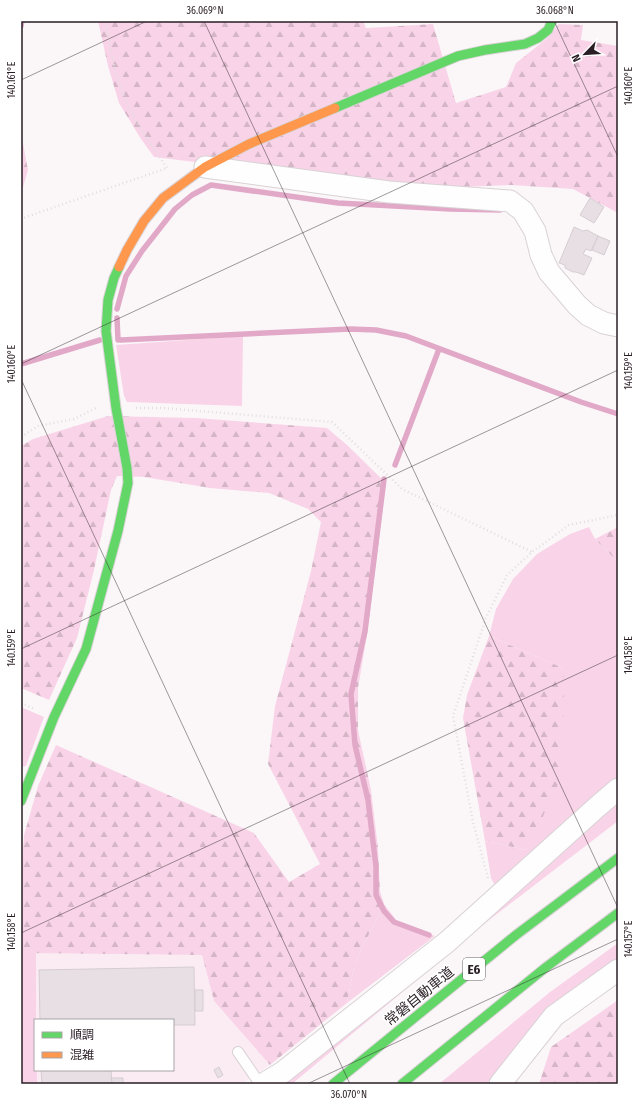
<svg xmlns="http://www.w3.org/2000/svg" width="639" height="1105" viewBox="0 0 639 1105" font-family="'Fira Sans Condensed','Noto Sans JP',sans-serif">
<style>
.built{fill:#fbecf4;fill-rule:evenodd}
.grass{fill:#f9d4e8}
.forest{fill:url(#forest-firs)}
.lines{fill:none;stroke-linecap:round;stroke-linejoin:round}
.stream{stroke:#e1a9c7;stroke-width:5.5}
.building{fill:#e7dfe3;stroke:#d5cdd1}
.lane-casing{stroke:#d9d2d5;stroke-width:12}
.street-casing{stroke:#d9d2d5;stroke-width:23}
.fast-casing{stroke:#d9d2d5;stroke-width:11}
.slow-casing{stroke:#d9d2d5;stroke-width:11}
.path{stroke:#e0dedf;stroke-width:2.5;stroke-dasharray:1 3;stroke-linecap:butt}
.lane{stroke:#fefefe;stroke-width:10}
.street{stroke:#fefefe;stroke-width:21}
.fast{stroke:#63d668;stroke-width:9}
.slow{stroke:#ff974d;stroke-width:9}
.ticks{fill:none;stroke:#291e24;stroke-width:1;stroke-opacity:0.45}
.labels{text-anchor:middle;stroke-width:3;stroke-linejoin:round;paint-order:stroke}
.shield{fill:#fff;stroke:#696266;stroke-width:1}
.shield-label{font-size:13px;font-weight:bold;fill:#291e24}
.street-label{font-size:14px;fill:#291e24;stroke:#fff}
.neatline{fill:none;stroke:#291e24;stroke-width:1.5}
.ticks-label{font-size:10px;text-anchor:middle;fill:#291e24}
</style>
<defs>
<pattern id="forest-firs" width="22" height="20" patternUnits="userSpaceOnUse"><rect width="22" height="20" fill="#f9d4e8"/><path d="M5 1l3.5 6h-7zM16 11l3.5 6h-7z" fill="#d5b6c7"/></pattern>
</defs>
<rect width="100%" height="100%" fill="#fbf7f9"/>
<path class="built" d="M21 953 202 955 214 1001 270 1065 242 1084H21ZM35 1020H173V1070H35Z"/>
<path class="grass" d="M243 336 242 406 127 402 124 396 116 345Z
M589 527 595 539 618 562V777L584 806 500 881 494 884 491 878 485 841 527 850 563 668 489 636 496 609 513 579 537 554 570 534Z
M21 707 44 717 26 766 21 767Z
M618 797V821L489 920 292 1084H276Z
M384 904 397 921 435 936 347 1003 355 962Z
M618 943V962L490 1084H439L550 992Z
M21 953H36V1020H35V1070H37V1084H21Z"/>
<path class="forest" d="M98 21H363L366 28 433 24 456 103 506 87 516 63 545 40 559 24 583 25 581 40 618 46V213L573 189 511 185 437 188 375 184 154 157 141 139 119 103 108 66Z
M21 133 28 170 21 194Z
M108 416 196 418 327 428 347 445 386 483 367 635 358 688V730L371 790 378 848 380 891 384 904 355 962 347 1003 270 1065 214 1001 202 955 21 953V878L24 835 38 786 56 745 254 833 289 882 320 864 268 764 275 706 311 571 321 522 308 509 269 493 210 488 144 477 117 476 111 490 94 570 77 638 49 700 21 688V446L33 439Z
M618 527V562L595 539Z
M489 636 563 668 564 688 562 776 527 850 485 841 463 718 467 695Z
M618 1000V1084H539L551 1047Z"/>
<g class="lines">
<path class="stream" d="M21 26 22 21
M117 309 126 276 142 251 175 209 192 195 211 185 338 203 450 209 500 210
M117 318 118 340
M121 340 350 329 376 330 406 336 581 402 618 414
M21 364 100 340
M395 465 439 349
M384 479 365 631 351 694 355 745 368 800 376 867V895L384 911 394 922 429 935"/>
</g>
<path class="building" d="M590 198 604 207 594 223 580 215Z
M574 227 583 231 587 230 598 236 591 251 586 249 583 254 592 258 584 275 576 272H573L565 268V265L559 263Z
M598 236 610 241 604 255 592 250Z
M194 967 195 1025H173V1020H40L39 970Z
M195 990H203V1011H195Z
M219 1067 223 1075 218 1078 214 1070Z
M41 1070H111L112 1084H42Z
M111 1078H123V1084H112Z"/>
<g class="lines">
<g class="lane-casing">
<path id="lane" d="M238 1052 260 1084"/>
</g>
<g class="street-casing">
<path id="street" d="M205 167 389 192 510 201 523 211 535 231 541 255 549 272 577 305 588 315 604 323 618 326
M263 1084 283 1072 447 942 597 807 618 789
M500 1084 554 1016 618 970"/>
</g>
<g class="fast-casing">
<path id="fast" d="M335 108 458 56 485 50 525 44 538 38 548 30 552 21
M21 801 54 717 86 649 118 531 128 483 127 468 116 408 106 331 108 300 114 278 119 267
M333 1084 516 935 618 858
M402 1084 545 968 618 913"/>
</g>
<g class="slow-casing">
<path id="slow" d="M119 267 127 250 144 221 163 198 205 167 249 144 335 108"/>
</g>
<path class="path" d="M106 21C110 47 114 72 124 96 134 122 152 145 167 168
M21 220 26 217 167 168
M136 408H163L332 422 402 489 532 552
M21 437 38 426 74 419 96 408
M21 703 35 709
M488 878 473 822 453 716 486 618 507 575 532 552 569 525 618 515"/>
<use href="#lane" class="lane"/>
<use href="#street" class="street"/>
<use href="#fast" class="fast"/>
<use href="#slow" class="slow"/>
</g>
<path class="ticks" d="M204 21 618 908M554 21 618 157M21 80 147 21M21 364 618 86M21 379 350 1084M21 649 618 370M21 933 618 655M307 1084 618 939"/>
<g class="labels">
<rect class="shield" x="463" y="958" width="22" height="22" rx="3"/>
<g class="shield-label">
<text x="474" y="974">E6</text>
</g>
<g class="street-label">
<text transform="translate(419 996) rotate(-39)" y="5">常磐自動車道</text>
</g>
</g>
<rect width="639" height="1105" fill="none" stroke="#ffffff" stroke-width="44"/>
<rect x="34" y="1019" width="140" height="52" fill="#ffffff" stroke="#a9a5a7"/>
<rect x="42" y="1032" width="20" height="6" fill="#63d668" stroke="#a9a5a7"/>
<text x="70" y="1039" font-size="12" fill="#291e24">順調</text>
<rect x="42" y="1052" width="20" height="6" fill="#ff974d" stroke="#a9a5a7"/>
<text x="70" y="1059" font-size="12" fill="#291e24">混雑</text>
<g transform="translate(585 54) rotate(245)" stroke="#ffffff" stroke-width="3" paint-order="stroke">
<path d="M0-3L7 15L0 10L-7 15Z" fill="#291e24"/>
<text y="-6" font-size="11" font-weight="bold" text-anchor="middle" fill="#291e24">N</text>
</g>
<rect x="22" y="22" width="595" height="1061" class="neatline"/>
<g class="ticks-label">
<text x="205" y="14">36.069°N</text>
<text x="555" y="14">36.068°N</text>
<text transform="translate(11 80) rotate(-90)" y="4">140.161°E</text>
<text transform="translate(628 86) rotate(-90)" y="4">140.160°E</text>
<text transform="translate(11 364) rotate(-90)" y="4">140.160°E</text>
<text transform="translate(628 371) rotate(-90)" y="4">140.159°E</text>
<text transform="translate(11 648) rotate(-90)" y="4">140.159°E</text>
<text transform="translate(628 655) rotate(-90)" y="4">140.158°E</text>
<text transform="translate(11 932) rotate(-90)" y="4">140.158°E</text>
<text transform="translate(628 939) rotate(-90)" y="4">140.157°E</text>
<text x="349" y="1098">36.070°N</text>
</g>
</svg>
